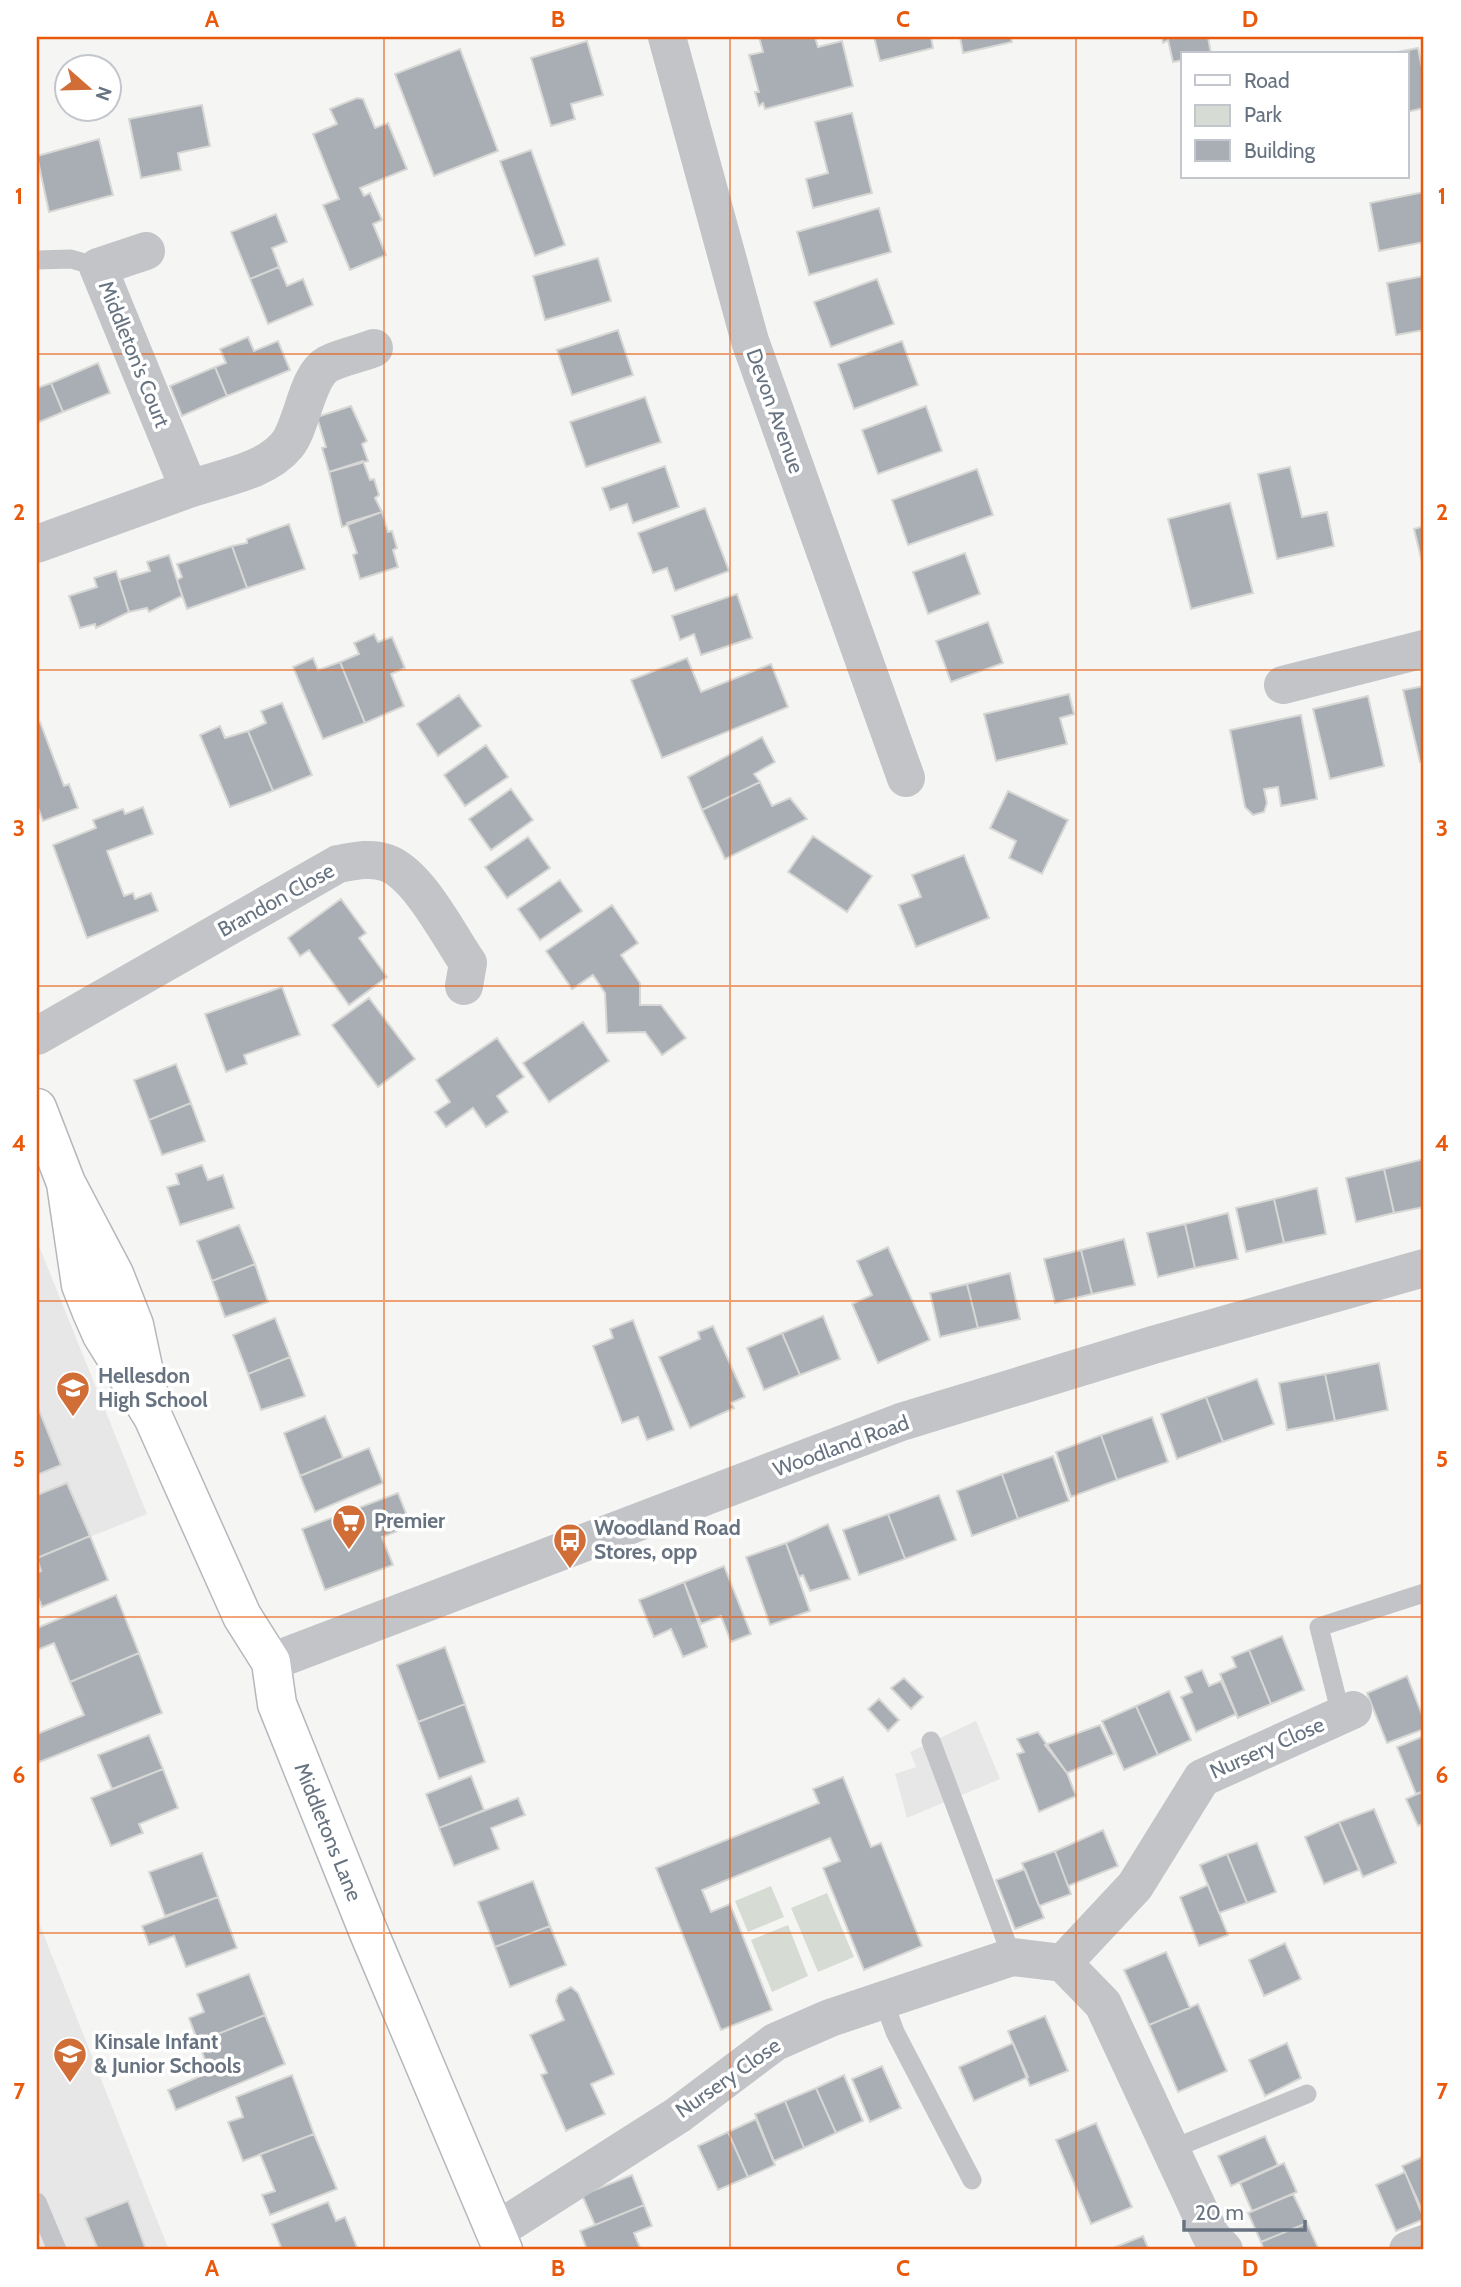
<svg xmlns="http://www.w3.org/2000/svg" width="1461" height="2287" viewBox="0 0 1461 2287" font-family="Cabin,sans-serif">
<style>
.built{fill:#e6e7e6}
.green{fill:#d6dcd4}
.building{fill:#a8aeb4;stroke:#d7d7d5;stroke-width:2}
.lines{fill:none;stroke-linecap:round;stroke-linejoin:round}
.secondary-casing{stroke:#b4b8bc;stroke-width:41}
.lane{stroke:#c2c4c8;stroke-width:19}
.street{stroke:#c2c4c8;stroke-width:38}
.secondary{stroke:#fff;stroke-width:38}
.grid{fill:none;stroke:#e8590c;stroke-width:2;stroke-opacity:0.55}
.labels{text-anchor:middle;stroke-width:7;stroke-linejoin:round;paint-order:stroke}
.street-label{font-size:21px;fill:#687381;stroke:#fff}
.poi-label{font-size:21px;font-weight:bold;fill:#687381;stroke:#fff;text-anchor:start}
.neatline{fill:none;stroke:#e8590c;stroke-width:2.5}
.grid-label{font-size:23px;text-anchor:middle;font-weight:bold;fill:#e8590c}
</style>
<rect width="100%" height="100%" fill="#f5f6f3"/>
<path class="built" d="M37 1241 147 1514 37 1558Z
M976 1721 1000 1779 907 1818 895 1774 916 1767 910 1752Z
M37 1918 169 2250H37Z"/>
<path class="green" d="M771 1886 784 1917 748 1932 735 1901Z
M827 1893 854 1957 818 1972 791 1908Z
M788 1925 808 1976 772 1992 751 1940Z"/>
<path class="building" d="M759 37H815L818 47 842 41 853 86 765 109 763 103 759 106 755 92H759L749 55 763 52Z
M874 37H931L933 48 880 61Z
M960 37H1011L1012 42 963 53Z
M1162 37H1208L1211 54H1183V60L1173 62 1168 40 1163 43Z
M587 41 603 95 571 104 575 119 551 126 531 58Z
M1418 48 1424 78V108L1407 112V54H1388Z
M460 49 498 151 434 176 395 74Z
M357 98 363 99 375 128 388 123 407 169 360 188 364 196 370 193 382 220 373 224 386 255 350 270 323 205 339 199 313 134 337 124 330 109Z
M202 105 210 146 178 153 181 170 141 178 129 119Z
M852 113 872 193 813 208 806 179 828 173 815 122Z
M99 139 113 195 49 212 37 156Z
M531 150 565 245 535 256 500 161Z
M1424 192V242L1379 251 1370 203Z
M879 208 891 252 809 275 797 232Z
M276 214 287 242 272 248 279 267 250 279 231 232Z
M598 258 611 301 545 320 533 276Z
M279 267 287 286 303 279 313 305 268 324 250 279Z
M1424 276V330L1396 335 1387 283Z
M877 279 894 324 831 347 814 302Z
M618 330 633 375 572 395 557 350Z
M248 337 254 351 278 341 290 370 227 396 215 367 226 363 220 349Z
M902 341 918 385 854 409 838 364Z
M98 363 110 393 63 412 51 383Z
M215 367 227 396 182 416 170 386Z
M51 383 63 412 37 423V388Z
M645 397 661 442 586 467 570 422Z
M351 406 367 441 362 444 368 461 329 472 322 448 326 447 317 417Z
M926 406 942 451 878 474 862 430Z
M363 461 370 480 374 479 379 495 375 498 382 512 342 527 329 472Z
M665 466 679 507 633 523 627 504 610 510 602 488Z
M1290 467 1302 517 1327 512 1334 546 1277 559 1258 474Z
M977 469 993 515 908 545 892 500Z
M1230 503 1253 593 1191 609 1168 519Z
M705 508 729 571 675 591 667 568 653 573 638 533Z
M382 512 388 532 392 531 397 548 393 550 398 567 360 579 353 555 357 553 347 523Z
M289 524 305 569 247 588 232 546 247 543V539Z
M1424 526V562H1422L1414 529Z
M232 546 247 588 187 609 177 580 182 577 177 564Z
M965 553 980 594 928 614 913 572Z
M169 555 182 596 149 612 147 608 129 612 119 580 150 571 147 562Z
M116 571 129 612 96 628 95 624 80 628 69 596 97 587 94 578Z
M737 594 752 638 701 655 694 634 680 640 672 616Z
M988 622 1003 663 951 682 936 641Z
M374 634 378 642 392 637 405 668 391 674 404 706 365 723 340 662 359 654 354 643Z
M313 658 318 670 340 662 365 723 323 739 293 667Z
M687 658 701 692 771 664 788 707 662 758 631 680Z
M1424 686V761L1420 762 1403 690Z
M1069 694 1074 714 1060 718 1067 744 996 761 984 714Z
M459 695 481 726 438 756 417 724Z
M1368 696 1384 766 1330 779 1313 709Z
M282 703 312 775 273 791 248 731 266 723 261 711Z
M1301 715 1317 799 1281 806 1278 787 1264 789 1267 803 1264 812 1253 815 1245 807 1230 730Z
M40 722 64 786 69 784 78 808 43 821 37 805V723Z
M220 726 225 738 248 731 273 791 230 807 200 735Z
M762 737 775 762 754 774 760 782 702 810 688 777Z
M486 745 508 777 465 806 444 775Z
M760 782 772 806 790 798 807 819 725 859 702 810Z
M511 789 533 820 491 850 469 819Z
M1008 791 1068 820 1042 874 1009 858 1016 841 990 828Z
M143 807 153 834 107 851 124 896 133 893 135 899 151 893 158 911 87 938 53 845 96 828 93 820 123 809 125 814Z
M813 836 872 876 847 912 788 872Z
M528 837 550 868 507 898 485 867Z
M964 855 989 918 916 947 899 905 921 897 912 875Z
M560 880 582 911 540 940 518 909Z
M341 899 366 933 359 938 387 977 349 1005 309 950 300 956 288 938Z
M612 905 638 943 621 955 640 983V1005H661L686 1038 662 1055 645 1032 607 1033 605 993 593 975 572 989 546 951Z
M282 987 300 1035 244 1055 247 1064 226 1072 205 1014Z
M369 998 415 1059 378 1087 332 1025Z
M583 1022 609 1061 549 1102 523 1063Z
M497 1038 524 1077 497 1096 508 1112 486 1127 473 1108 446 1127 435 1112 450 1102 436 1080Z
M176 1064 191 1103 149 1120 134 1080Z
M191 1103 205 1141 162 1155 149 1120Z
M1424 1159V1207L1394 1213 1384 1169Z
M202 1165 208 1180 223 1175 234 1208 180 1225 167 1187 179 1184 176 1174Z
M1384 1169 1394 1213 1356 1222 1346 1178Z
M1317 1188 1326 1234 1284 1243 1274 1199Z
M1274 1199 1284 1243 1246 1252 1236 1208Z
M1228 1213 1238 1259 1195 1268 1185 1224Z
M1185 1224 1195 1268 1158 1277 1147 1233Z
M239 1225 255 1264 212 1281 197 1241Z
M1124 1239 1135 1285 1092 1294 1081 1250Z
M888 1247 930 1340 878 1363 852 1304 872 1295 857 1261Z
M1081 1250 1092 1294 1055 1303 1044 1259Z
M255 1264 268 1302 225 1317 212 1281Z
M1010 1273 1020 1319 978 1328 967 1284Z
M967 1284 978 1328 940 1337 930 1293Z
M823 1316 840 1359 800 1375 782 1333Z
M275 1318 290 1357 248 1374 233 1335Z
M633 1320 674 1430 647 1440 638 1417 622 1423 593 1346 613 1338 610 1329Z
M713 1326 745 1397 731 1403 734 1408 690 1428 659 1357 700 1339 698 1332Z
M782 1333 800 1375 764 1390 747 1348Z
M290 1357 305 1396 261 1410 248 1374Z
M1379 1363 1388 1410 1335 1421 1325 1374Z
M1325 1374 1335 1421 1287 1430 1279 1383Z
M1257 1379 1274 1424 1223 1442 1206 1397Z
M1206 1397 1223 1442 1177 1459 1161 1414Z
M37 1405 61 1465 37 1475Z
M325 1416 343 1458 300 1476 284 1433Z
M1152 1417 1168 1462 1117 1480 1101 1435Z
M1101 1435 1117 1480 1071 1497 1056 1452Z
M369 1448 383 1483 315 1512 300 1476Z
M1053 1456 1069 1501 1018 1519 1002 1474Z
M1002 1474 1018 1519 972 1536 957 1491Z
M67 1483 90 1536 37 1558V1495Z
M398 1493 411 1526 382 1537 393 1565 325 1590 302 1529Z
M939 1495 956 1540 905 1559 888 1514Z
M888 1514 905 1559 859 1575 843 1530Z
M828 1524 850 1579 810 1591 803 1575 799 1577 786 1543Z
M90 1536 108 1580 42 1607 37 1595V1573L41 1571 37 1558Z
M786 1543 810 1611 770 1625 746 1557Z
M724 1566 751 1634 731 1642 721 1616 701 1624 684 1582Z
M684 1582 707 1647 683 1657 671 1629 654 1637 639 1600Z
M116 1595 139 1653 70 1682 54 1643 37 1650V1628Z
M1282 1636 1304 1690 1271 1704 1249 1650Z
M445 1647 465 1704 418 1722 397 1665Z
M1249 1650 1271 1704 1238 1718 1220 1674 1236 1667 1232 1657Z
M139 1653 162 1713 37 1763V1734L84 1715 70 1682Z
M1202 1670 1209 1686 1221 1681 1236 1714 1196 1732 1181 1697 1192 1692 1185 1677Z
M1407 1676 1424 1720V1729L1387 1743 1367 1693Z
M904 1678 923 1697 911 1709 891 1688Z
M1169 1691 1191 1740 1158 1755 1136 1706Z
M879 1699 899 1720 888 1731 868 1709Z
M465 1704 485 1762 439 1779 418 1722Z
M1136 1706 1158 1755 1124 1770 1102 1721Z
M1100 1725 1114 1754 1067 1773 1045 1745Z
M1038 1732 1067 1773 1076 1796 1039 1812 1017 1754 1024 1752 1017 1739Z
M149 1735 163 1769 112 1789 98 1755Z
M1424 1736V1791L1416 1794 1397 1747Z
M163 1769 178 1808 139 1824 143 1833 111 1846 91 1798Z
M471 1776 484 1810 439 1828 426 1794Z
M843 1777 871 1847 881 1843 922 1946 864 1970 823 1868 840 1861 830 1838 702 1890 711 1912 730 1904 772 2010 721 2030 656 1868 819 1803 813 1789Z
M1424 1791V1823L1418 1826 1406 1799Z
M518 1798 525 1815 491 1828 499 1849 454 1866 439 1828Z
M1374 1809 1396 1863 1363 1877 1339 1822Z
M1339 1822 1359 1870 1324 1884 1305 1837Z
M1103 1830 1118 1866 1068 1886 1055 1851Z
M1257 1843 1276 1892 1247 1903 1227 1854Z
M1055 1851 1071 1894 1039 1906 1022 1863Z
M202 1853 218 1897 165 1916 149 1872Z
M1227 1854 1247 1903 1219 1913 1200 1865Z
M1025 1869 1044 1918 1015 1929 996 1880Z
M533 1881 550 1926 495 1947 478 1902Z
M1208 1885 1228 1935 1199 1946 1180 1897Z
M218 1897 237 1948 186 1967 174 1936 149 1945 142 1926Z
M550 1926 566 1965 510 1987 495 1947Z
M1285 1943 1301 1979 1264 1996 1249 1960Z
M1166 1952 1190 2008 1149 2025 1124 1970Z
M249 1974 265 2015 198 2042 189 2018 204 2012 197 1994Z
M571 1987 578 1993 614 2074 591 2084 605 2114 566 2131 541 2075 547 2073 530 2035 564 2020 556 2001 558 1994Z
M1198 2004 1227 2071 1178 2092 1149 2025Z
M265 2015 285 2064 176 2110 168 2090 210 2072 198 2042Z
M1045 2016 1068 2071 1030 2086 1008 2031Z
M1013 2043 1028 2077 974 2101 959 2067Z
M1287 2043 1301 2078 1265 2096 1249 2060Z
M882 2066 901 2108 870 2122 852 2079Z
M292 2075 314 2134 243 2161 228 2122 243 2117 236 2097Z
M844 2075 863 2121 836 2133 816 2088Z
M816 2088 836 2133 804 2148 785 2101Z
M785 2101 804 2148 774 2161 755 2114Z
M756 2119 775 2165 748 2177 728 2132Z
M1096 2123 1132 2207 1091 2224 1056 2140Z
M728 2132 748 2177 718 2190 698 2146Z
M314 2134 337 2189 270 2215 262 2195 275 2191 260 2154Z
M1265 2136 1278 2165 1231 2186 1218 2156Z
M1424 2156V2209L1422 2210 1402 2166Z
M1284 2163 1297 2192 1252 2211 1240 2183Z
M1405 2172 1424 2219 1396 2231 1376 2185Z
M632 2175 644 2205 595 2225 582 2195Z
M1293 2194 1307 2223 1261 2242 1248 2213Z
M128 2201 146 2250H98L85 2218Z
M328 2202 336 2221 345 2217 358 2250H282L272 2224Z
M644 2205 652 2226 634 2233 641 2250H587L580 2231Z
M1307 2223 1319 2250H1264L1261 2242Z
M1143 2236 1149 2250H1108Z"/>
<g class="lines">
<g class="secondary-casing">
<path id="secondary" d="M37 1108 66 1183 114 1274 134 1325 148 1391
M66 1183 81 1285 91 1310 102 1335 153 1417 242 1616 271 1662 277 1704 369 1933 503 2250"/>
</g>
<path class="lane" d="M37 260 71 259 98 267
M1341 1715 1319 1627 1424 1593
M931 1741 1012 1957
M883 1999 895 2032 972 2180
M1172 2149 1307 2094
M37 2202 57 2250"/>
<path class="street" d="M667 37 750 341 906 778
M189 489C220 478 265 472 287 445 303 425 306 376 328 364 342 357 359 354 374 348
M37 544 189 489 98 267 146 251
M1283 685 1424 649
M37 1036 338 864C354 861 371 857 387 863 419 875 448 934 468 963L464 986
M271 1662 901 1422 1153 1345 1424 1268
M1063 1963 1135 1886 1202 1778 1353 1710
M496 2231 678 2115 775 2042 830 2018 1012 1957 1063 1963 1103 2004 1211 2236 1224 2250
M1408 2250 1424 2244"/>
<use href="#secondary" class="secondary"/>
</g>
<path class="grid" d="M384 37V2250M730 37V2250M1076 37V2250M37 354H1424M37 670H1424M37 986H1424M37 1301H1424M37 1617H1424M37 1933H1424"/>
<defs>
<g id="school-pin" transform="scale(1.75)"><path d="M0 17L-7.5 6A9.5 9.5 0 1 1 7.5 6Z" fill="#d16e38" stroke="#fff"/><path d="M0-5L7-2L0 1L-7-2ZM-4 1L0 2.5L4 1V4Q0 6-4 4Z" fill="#fff"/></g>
<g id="supermarket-pin" transform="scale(1.75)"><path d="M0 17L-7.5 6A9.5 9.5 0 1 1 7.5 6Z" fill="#d16e38" stroke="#fff"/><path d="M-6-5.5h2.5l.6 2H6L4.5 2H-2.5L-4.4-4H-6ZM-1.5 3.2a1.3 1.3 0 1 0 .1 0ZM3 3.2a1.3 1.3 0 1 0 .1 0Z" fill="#fff"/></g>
<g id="bus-pin" transform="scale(1.75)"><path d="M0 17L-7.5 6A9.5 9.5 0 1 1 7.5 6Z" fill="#d16e38" stroke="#fff"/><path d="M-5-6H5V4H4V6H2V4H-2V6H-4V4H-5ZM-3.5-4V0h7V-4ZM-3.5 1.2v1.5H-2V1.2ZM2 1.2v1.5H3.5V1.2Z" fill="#fff"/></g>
</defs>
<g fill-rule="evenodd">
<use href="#school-pin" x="73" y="1388"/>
<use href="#supermarket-pin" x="349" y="1521"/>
<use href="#bus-pin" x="570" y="1540"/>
<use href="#school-pin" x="70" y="2054"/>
</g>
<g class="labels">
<g class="street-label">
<text transform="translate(134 354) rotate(68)" y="7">Middleton's Court</text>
<text transform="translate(775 411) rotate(70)" y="7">Devon Avenue</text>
<text transform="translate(276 900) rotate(-29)" y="7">Brandon Close</text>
<text transform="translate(841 1446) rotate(-20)" y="7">Woodland Road</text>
<text transform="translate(1267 1748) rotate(-24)" y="7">Nursery Close</text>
<text transform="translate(328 1832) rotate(68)" y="7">Middletons Lane</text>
<text transform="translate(728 2078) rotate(-35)" y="7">Nursery Close</text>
</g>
<g class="poi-label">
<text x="98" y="1383">Hellesdon<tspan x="98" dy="24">High School</tspan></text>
<text x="374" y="1528">Premier</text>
<text x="594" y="1535">Woodland Road<tspan x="594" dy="24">Stores, opp</tspan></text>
<text x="94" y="2049">Kinsale Infant<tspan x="94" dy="24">&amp; Junior Schools</tspan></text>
</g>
</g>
<rect width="1461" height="2287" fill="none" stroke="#ffffff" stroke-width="77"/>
<rect x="1181" y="52" width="228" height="126" fill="#ffffff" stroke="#c3c7cd" stroke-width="2"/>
<rect x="1195" y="75" width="35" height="10" fill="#ffffff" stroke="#c3c7cd" stroke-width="2"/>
<text x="1244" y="88" font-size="21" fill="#687381">Road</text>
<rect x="1195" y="105" width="35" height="21" fill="#d6dcd4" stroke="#c3c7cd" stroke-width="2"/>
<text x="1244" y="122" font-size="21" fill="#687381">Park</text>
<rect x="1195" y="140" width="35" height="21" fill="#a8aeb4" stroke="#c3c7cd" stroke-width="2"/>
<text x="1244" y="158" font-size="21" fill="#687381">Building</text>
<g transform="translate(88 88) rotate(110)"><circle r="33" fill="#ffffff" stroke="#c3c7cd" stroke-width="2"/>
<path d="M0-5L12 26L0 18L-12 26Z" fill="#d16e38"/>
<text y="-10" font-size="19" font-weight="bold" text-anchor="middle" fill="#687381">N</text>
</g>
<path d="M1184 2220v10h121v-10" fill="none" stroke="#687381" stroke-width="3.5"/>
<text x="1195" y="2220" font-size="21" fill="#687381" stroke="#ffffff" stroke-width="5" paint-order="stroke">20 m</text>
<rect x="38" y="38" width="1384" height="2210" class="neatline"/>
<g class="grid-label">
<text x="212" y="27">A</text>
<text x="558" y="27">B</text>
<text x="903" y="27">C</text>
<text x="1250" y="27">D</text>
<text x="19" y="204">1</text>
<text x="1442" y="204">1</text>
<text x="19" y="520">2</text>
<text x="1442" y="520">2</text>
<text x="19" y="836">3</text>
<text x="1442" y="836">3</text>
<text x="19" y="1151">4</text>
<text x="1442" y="1151">4</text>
<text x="19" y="1467">5</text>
<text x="1442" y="1467">5</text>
<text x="19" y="1783">6</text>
<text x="1442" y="1783">6</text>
<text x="19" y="2099">7</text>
<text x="1442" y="2099">7</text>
<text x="212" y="2276">A</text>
<text x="558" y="2276">B</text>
<text x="903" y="2276">C</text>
<text x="1250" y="2276">D</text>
</g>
</svg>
